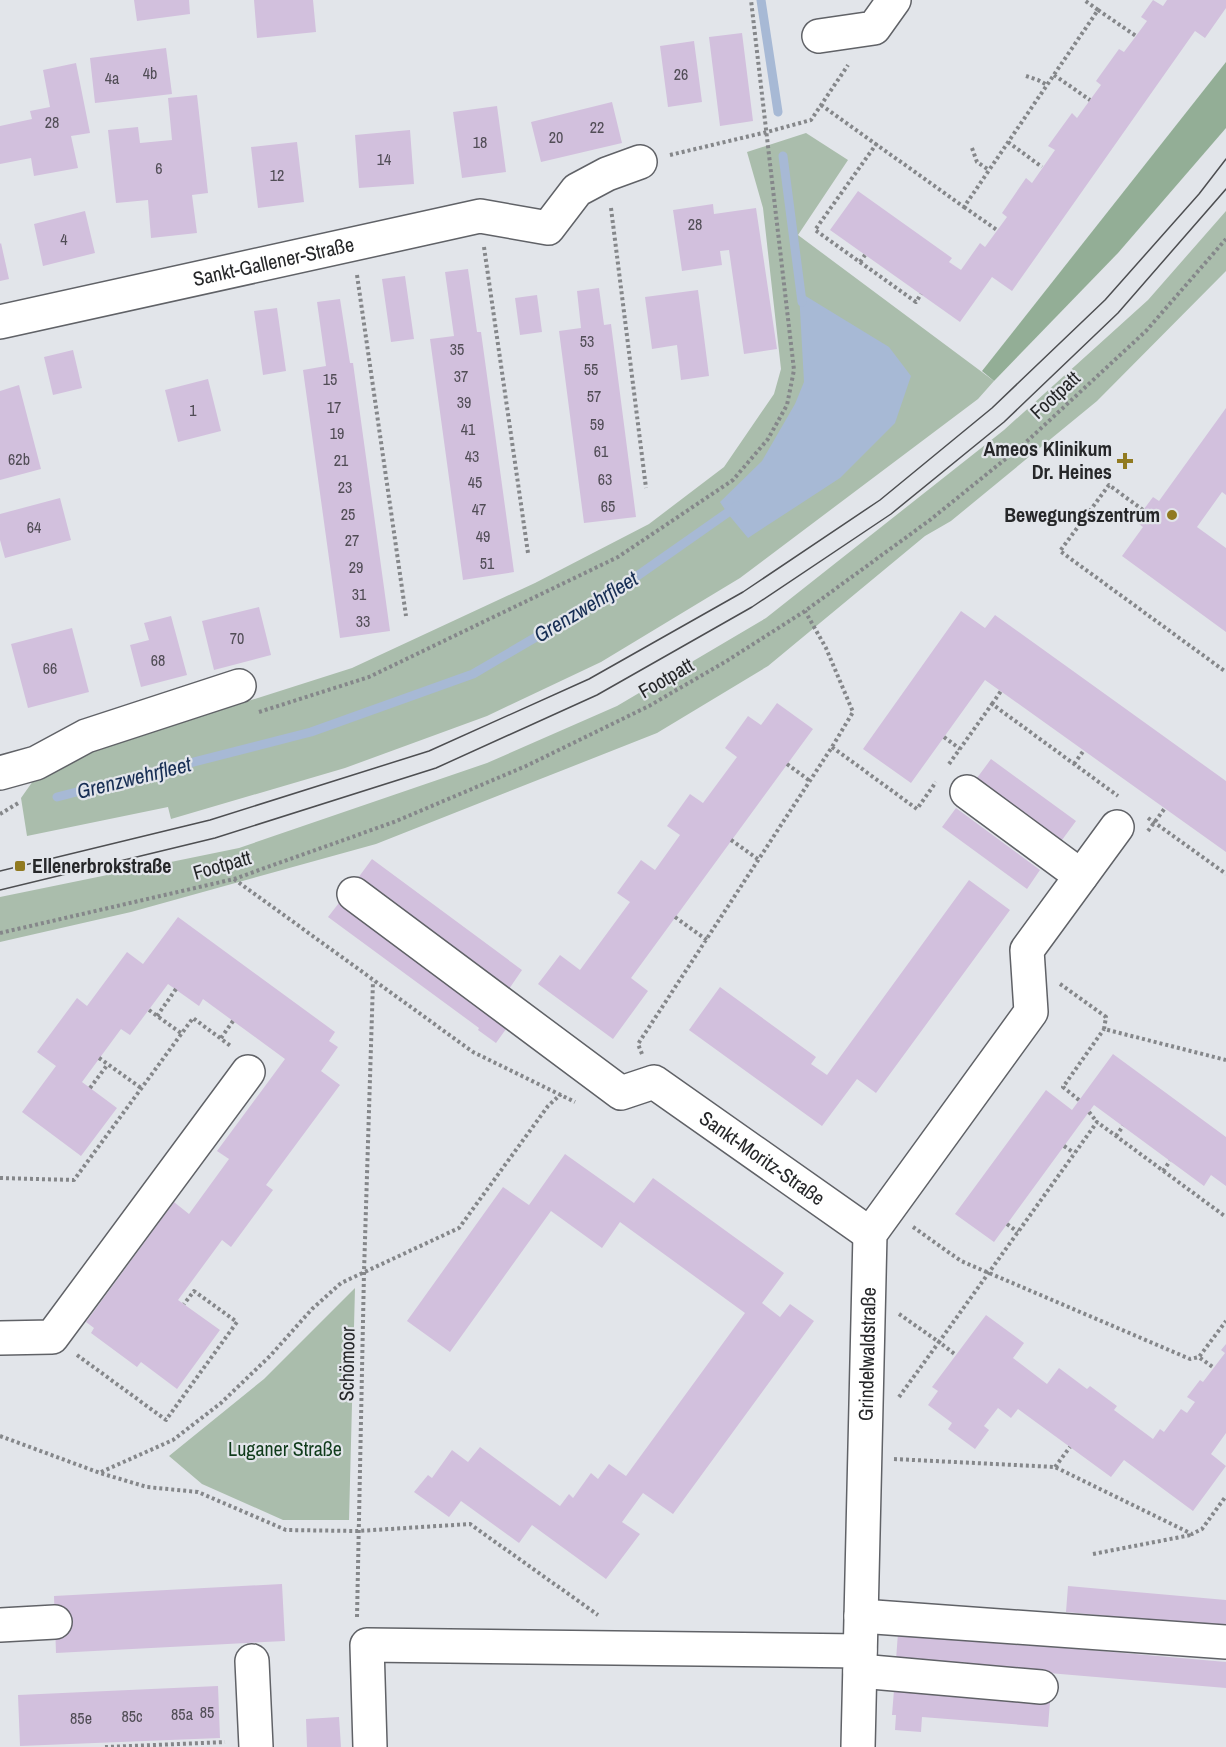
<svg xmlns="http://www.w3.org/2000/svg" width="1226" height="1747" viewBox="0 0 1226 1747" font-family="'Archivo Narrow',sans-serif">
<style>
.green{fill:#aabdac}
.forest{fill:#93ae96}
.water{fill:#a7b9d5}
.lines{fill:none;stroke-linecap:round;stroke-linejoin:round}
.stream{stroke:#a7b9d5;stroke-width:9}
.building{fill:#d2c0dd}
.minor-casing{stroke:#606267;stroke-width:36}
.path{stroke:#85878a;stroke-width:4;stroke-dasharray:3 3;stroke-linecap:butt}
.minor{stroke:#fff;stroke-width:33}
.tram{stroke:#4d4e51;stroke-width:1.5}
.poi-dot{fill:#917a20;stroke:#e2e5ea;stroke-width:2}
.labels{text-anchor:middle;stroke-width:4.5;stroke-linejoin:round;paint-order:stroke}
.number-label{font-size:16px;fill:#514d56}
.street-label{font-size:20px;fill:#262729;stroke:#e2e5ea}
.poi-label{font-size:20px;font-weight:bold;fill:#262729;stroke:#e2e5ea;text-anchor:end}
.park-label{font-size:20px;fill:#0f3b1a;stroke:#e2e5ea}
.water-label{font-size:21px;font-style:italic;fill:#162d53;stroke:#e2e5ea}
</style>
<rect width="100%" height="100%" fill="#e2e5ea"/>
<path class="green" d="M806 133 848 160 798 235 994 381 978 399 740 578 601 662 487 716 345 768 171 819 168 807 27 836 21 798 33 781 94 750 352 668 535 583 649 524 724 467 774 394 781 369 763 208 747 152Z
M1226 211V271L1097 401 951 521 925 536 768 666 657 733 376 844 131 912 0 942V897L239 848 487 763 617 706 766 618 1004 430 1148 300Z
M355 1288 349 1520H283L202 1484 169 1456 264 1379Z"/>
<path class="forest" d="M1226 62V128L1118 253 994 381 982 371Z"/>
<path class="water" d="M799 292 889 347 911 376 895 423 840 478 748 538 728 514 720 502 762 461 795 404 804 382Z"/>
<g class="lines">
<path class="stream" d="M761 0 778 112
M783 156 802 302
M57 797 311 732 473 674 620 588 737 506"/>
</g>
<path class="building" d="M134 0H189L190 14 137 21Z
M254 0H313L316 32 257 38Z
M1153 0 1163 6 1167 0H1226V8L1205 38 1195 31 1012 291 992 277 960 322 830 230 858 191 952 258 949 262 961 270 980 243 985 247 1007 217 1002 213 1026 178 1032 183 1055 150 1048 146 1072 113 1077 118 1090 100 1101 85 1096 81 1119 49 1124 52 1136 36 1147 21 1141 17Z
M742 33 753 121 720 126 709 37Z
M694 41 702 102 668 107 660 46Z
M166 48 172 94 95 103 90 58Z
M76 63 90 133 71 136 78 168 34 176 31 158 0 164V126L32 119 30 111 50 107 43 70Z
M197 95 208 193 192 195 197 233 151 238 148 200 116 203 108 130 138 127 140 143 172 140 168 98Z
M612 102 622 143 541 162 531 122Z
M497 106 506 172 462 178 453 112Z
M410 130 414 184 359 188 355 135Z
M297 142 304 202 258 208 251 147Z
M713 204 714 214 756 208 777 349 744 354 729 250 720 251 722 265 682 271 673 210Z
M85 211 95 253 43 266 34 224Z
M1 243 9 279 0 281V244Z
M468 269 477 332H481L514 572 463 580 430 339 454 336 445 272Z
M405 276 414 339 391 342 382 279Z
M599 288 604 325 611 324 636 517 584 523 559 331 581 328 577 291Z
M698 290 709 376 681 380 677 345 652 349 645 297Z
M537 295 542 332 520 335 515 298Z
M340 299 350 363H353L390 631 340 638 303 370 326 366 317 302Z
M277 308 286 371 263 375 254 311Z
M73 350 82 388 53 395 44 357Z
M208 379 221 431 178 442 165 390Z
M19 385 41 469 0 480V391Z
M1226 408V495L1222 492 1197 527 1226 548V632L1122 556 1143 527 1135 521 1153 497 1159 501Z
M60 498 71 540 5 558 0 540V514Z
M259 607 271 655 214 670 202 621Z
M961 611 985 628 995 615 1226 781V852L985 680 911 783 863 749Z
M171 616 187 675 141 687 130 645 149 640 144 623Z
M72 628 89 692 28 708 11 644Z
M777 703 813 729 631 978 648 991 613 1039 538 984 560 955 580 970 630 902 617 893 641 860 655 870 680 835 667 826 690 794 703 803 737 757 725 748 748 716 761 725Z
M991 759 1076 821 1062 840 977 778Z
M956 808 1040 870 1027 889 942 827Z
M372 859 522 970 509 989 358 878Z
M969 880 1010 910 876 1093 857 1079 822 1126 689 1030 720 987 816 1057 811 1064 827 1075Z
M342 899 511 1022 496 1043 478 1030 479 1028 328 917Z
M178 917 335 1032 329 1041 338 1047 321 1071 340 1085 266 1185 273 1190 231 1247 222 1240 178 1300 220 1330 177 1389 141 1362 137 1367 91 1333 94 1328 86 1322 174 1202 189 1214 229 1159 217 1151 285 1059 203 999 199 1006 168 984 130 1035 121 1029 82 1082 117 1108 81 1156 22 1112 56 1066 37 1052 77 998 87 1006 127 952 143 964Z
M1113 1054 1226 1137V1186L1211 1175 1204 1186 1094 1105 994 1242 955 1214 1046 1090 1072 1110Z
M565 1154 634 1203 653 1178 784 1273 762 1303 780 1317 790 1304 814 1321 673 1514 643 1493 622 1522 640 1534 606 1579 532 1525 519 1543 461 1501 449 1517 414 1492 428 1475 432 1478 452 1450 468 1462 480 1447 560 1506 569 1494 573 1498 591 1473 598 1479 609 1464 626 1476 745 1313 620 1222 602 1248 551 1211 450 1352 407 1321 503 1187 529 1205Z
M986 1315 1024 1343 1013 1358 1047 1384 1059 1368 1087 1389 1090 1386 1117 1406 1114 1410 1153 1439 1160 1429 1164 1432 1181 1409 1187 1413 1195 1402 1187 1397 1200 1380 1203 1382 1225 1353 1221 1350 1226 1344V1433L1211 1454 1226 1466 1193 1511 1124 1460 1111 1477 1018 1409 1011 1418 998 1408 984 1426 989 1430 975 1449 948 1429 952 1423 928 1405 938 1391 932 1387Z
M282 1584 285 1641 56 1653 54 1596Z
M1068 1586 1226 1600V1627L1066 1612Z
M898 1633 1226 1662V1688L896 1660Z
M218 1686 220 1738 20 1746 18 1695Z
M894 1690 1050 1702 1048 1727 922 1717 921 1732 895 1730 896 1715H892Z
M339 1717 341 1747H307L306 1719Z"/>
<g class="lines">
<g class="minor-casing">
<g id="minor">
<path d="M819 36 874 28 894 0"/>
<path id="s1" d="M0 322 480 216 548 228 577 190 607 174 640 162"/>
<path d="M0 773 36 763 86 736 239 686"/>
<path d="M967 792 1081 876"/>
<path id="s2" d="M354 894 621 1093 654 1082 870 1234"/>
<path d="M0 1338 52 1337 248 1072"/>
<path d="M861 1616 1226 1642"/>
<path d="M0 1625 55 1622"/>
<path d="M252 1661 256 1747"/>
<path d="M860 1671 1041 1687"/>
<path d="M370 1747 367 1645 860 1651"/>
<path id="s3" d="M858 1747 870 1234 1031 1012 1027 950 1117 827"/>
</g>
</g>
<path class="path" d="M1098 10 1136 36
M1054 75 1090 100
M1026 76 1038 80 1047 85
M821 105 964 207 1098 10 1084 0
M1008 142 1042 167
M877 143 815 230 916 302 921 294
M972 148 977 162 989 170
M670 155 767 132 811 120 848 65
M964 207 997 230
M611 208 646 488
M484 247 528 553
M860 262 865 255
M357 275 406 616
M1143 510 1109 485 1060 551 1226 672
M992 704 1001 691
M259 712 369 677 618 557 733 480 768 439 787 405 794 370 751 0
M944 737 960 749
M832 747 917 809 936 782
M787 764 810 781
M949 764 992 704 1118 796
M1074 764 1084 750
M0 814 20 802
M1148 818 1226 874
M1148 831 1165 808
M731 840 759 860
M234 879 473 1052 575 1102
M675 917 707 940
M0 933 234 879 394 822 526 766 649 706 725 662 805 611 930 520 1024 444 1146 331 1226 239
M1060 984 1106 1017 1104 1029 1226 1060
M149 1010 181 1033
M157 1016 176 989
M221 1038 233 1021
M642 1054 638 1044 832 747 853 712 826 648 805 611
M99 1058 141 1088
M90 1088 108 1064
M1079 1100 1063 1087 1104 1029
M1089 1112 1097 1122
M1116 1136 1123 1126
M1064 1146 1074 1153
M1163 1171 1170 1161
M0 1178 74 1180 193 1018 232 1047
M1007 1224 1018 1232
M913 1227 961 1261 1190 1359 1199 1357 1226 1321
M899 1314 939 1342 1097 1122 1226 1217
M77 1355 166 1420 237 1322 194 1291 184 1304
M1200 1358 1214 1368
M899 1397 939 1342 956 1355
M0 1436 100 1473 147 1487 198 1492 286 1530 358 1531 470 1524 598 1615
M894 1459 1055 1467 1192 1534 1202 1529 1226 1496
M1055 1467 1070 1447
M101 1472 173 1440 221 1403 270 1356 312 1309 341 1283 459 1228 548 1106 561 1094
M1093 1554 1191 1535
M357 1617 364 1272 373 981
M105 1747 225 1742"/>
<use href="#minor" class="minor"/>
<path class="tram" d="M0 871 210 820 429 751 589 679 743 592 880 500 992 408 1105 300 1199 194 1226 159
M0 890 215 838 436 768 597 695 752 607 891 514 1004 422 1118 313 1226 189"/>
</g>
<g class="poi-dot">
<path d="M1122 452h6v6h6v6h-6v6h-6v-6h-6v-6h6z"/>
<circle cx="1172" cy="515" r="6"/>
<rect x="14" y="860" width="12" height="12" rx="3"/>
</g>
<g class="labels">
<g class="number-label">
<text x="150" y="79">4b</text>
<text x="681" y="80">26</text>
<text x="112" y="84">4a</text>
<text x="52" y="128">28</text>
<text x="597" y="133">22</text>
<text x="556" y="143">20</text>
<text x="480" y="148">18</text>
<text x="384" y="165">14</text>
<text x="159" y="174">6</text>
<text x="277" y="181">12</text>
<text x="695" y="230">28</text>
<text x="64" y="245">4</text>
<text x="587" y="347">53</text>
<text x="457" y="355">35</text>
<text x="591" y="375">55</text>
<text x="461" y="382">37</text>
<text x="330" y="385">15</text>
<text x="594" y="402">57</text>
<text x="464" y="408">39</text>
<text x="334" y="413">17</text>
<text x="193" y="416">1</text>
<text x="597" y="430">59</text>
<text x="468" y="435">41</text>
<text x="337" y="439">19</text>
<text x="601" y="457">61</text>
<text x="472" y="462">43</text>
<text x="19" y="465">62b</text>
<text x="341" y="466">21</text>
<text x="605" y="485">63</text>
<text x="475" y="488">45</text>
<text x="345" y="493">23</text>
<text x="608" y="512">65</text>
<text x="479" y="515">47</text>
<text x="348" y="520">25</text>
<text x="34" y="533">64</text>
<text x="483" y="542">49</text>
<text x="352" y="546">27</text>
<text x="487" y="569">51</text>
<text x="356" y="573">29</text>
<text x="359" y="600">31</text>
<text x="363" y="627">33</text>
<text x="237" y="644">70</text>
<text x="158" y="666">68</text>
<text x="50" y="674">66</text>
<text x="207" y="1718">85</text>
<text x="182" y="1720">85a</text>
<text x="132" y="1722">85c</text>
<text x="81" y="1724">85e</text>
</g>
<g class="street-label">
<text dy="7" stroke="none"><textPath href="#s1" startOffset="280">Sankt-Gallener-Straße</textPath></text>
<text transform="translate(1055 395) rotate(-43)" y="7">Footpatt</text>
<text transform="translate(666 678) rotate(-30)" y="7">Footpatt</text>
<text transform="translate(222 865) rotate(-16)" y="7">Footpatt</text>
<text dy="7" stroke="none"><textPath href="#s2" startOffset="500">Sankt-Moritz-Straße</textPath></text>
<text dy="7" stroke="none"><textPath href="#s3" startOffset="393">Grindelwaldstraße</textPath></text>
<text transform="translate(347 1364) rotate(-89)" y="7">Schömoor</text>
</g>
<g class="poi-label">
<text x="1112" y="456">Ameos Klinikum<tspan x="1112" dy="23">Dr. Heines</tspan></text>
<text x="1160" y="522">Bewegungszentrum</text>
<text x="32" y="873" text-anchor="start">Ellenerbrokstraße</text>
</g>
<g class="park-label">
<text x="285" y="1456">Luganer Straße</text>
</g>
<g class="water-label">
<text transform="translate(586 607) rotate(-31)" y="7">Grenzwehrfleet</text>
<text transform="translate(134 778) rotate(-14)" y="7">Grenzwehrfleet</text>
</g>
</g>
</svg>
